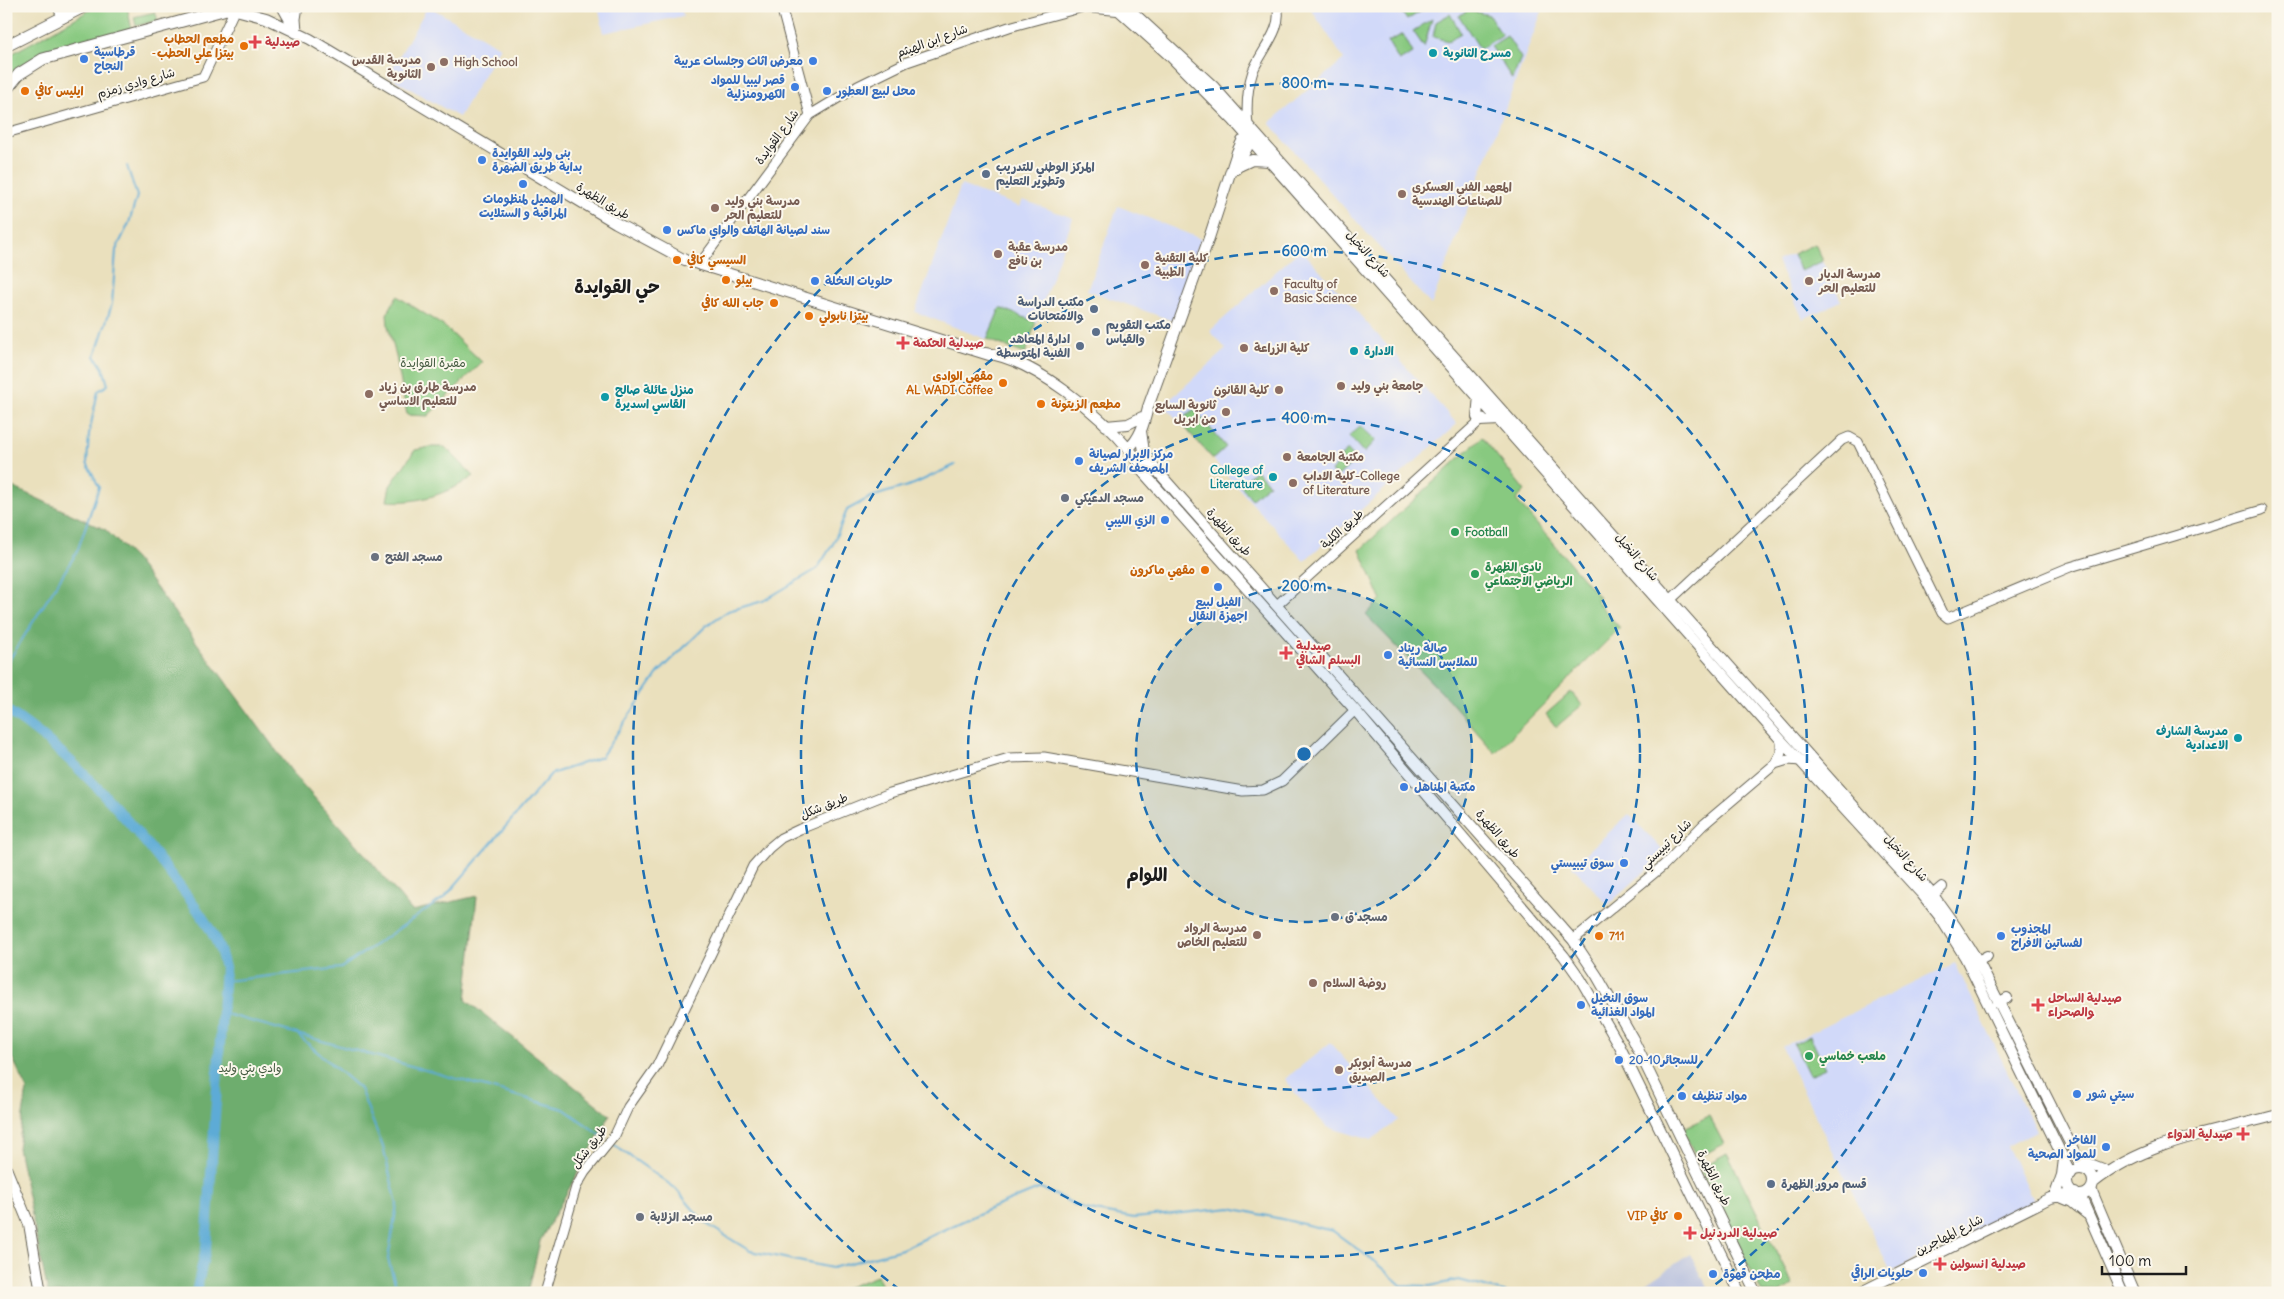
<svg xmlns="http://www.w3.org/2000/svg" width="2284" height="1299" viewBox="0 0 2284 1299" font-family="Delius,'Playpen Sans Arabic',sans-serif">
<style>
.built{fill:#d1d9f9}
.industrial{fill:#bbc3de}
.green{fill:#88c980;stroke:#52724e}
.forest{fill:#6ead6e;stroke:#456445}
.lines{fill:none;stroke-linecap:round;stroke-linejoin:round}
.stream{stroke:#5dabd6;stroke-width:2}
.river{stroke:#5dabd6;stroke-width:10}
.secondary-casing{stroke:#646154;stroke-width:11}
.primary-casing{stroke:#646154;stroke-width:12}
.highway-casing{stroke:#646154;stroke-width:13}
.secondary{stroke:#fff;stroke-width:9}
.primary{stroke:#fff;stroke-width:10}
.highway{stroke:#fff;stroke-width:11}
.ring{fill:none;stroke:#1f6fb2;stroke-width:2.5;stroke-dasharray:9 6}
.health-dot{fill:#e0444e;stroke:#fbf7ec;stroke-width:2}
.food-dot{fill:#e8710a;stroke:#fbf7ec;stroke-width:2}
.culture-dot{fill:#0f9aa8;stroke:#fbf7ec;stroke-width:2}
.shop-dot{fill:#3f7fe0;stroke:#fbf7ec;stroke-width:2}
.education-dot{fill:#8d6e63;stroke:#fbf7ec;stroke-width:2}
.service-dot{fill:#5c6f8a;stroke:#fbf7ec;stroke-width:2}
.worship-dot{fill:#6b7280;stroke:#fbf7ec;stroke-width:2}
.leisure-dot{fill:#2e9e5b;stroke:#fbf7ec;stroke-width:2}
.labels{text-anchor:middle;stroke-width:4;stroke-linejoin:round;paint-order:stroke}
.food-label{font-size:12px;font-weight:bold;fill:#c56008;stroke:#fbf7ec;text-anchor:start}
.street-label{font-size:12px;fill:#1c1c1c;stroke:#fbf7ec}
.health-label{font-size:12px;font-weight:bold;fill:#be3a42;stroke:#fbf7ec;text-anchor:start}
.shop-label{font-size:12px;font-weight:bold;fill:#366cbe;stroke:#fbf7ec;text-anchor:start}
.culture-label{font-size:12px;font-weight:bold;fill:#0d838f;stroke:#fbf7ec;text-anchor:start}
.education-label{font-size:12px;font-weight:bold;fill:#785e54;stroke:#fbf7ec;text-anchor:start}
.service-label{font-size:12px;font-weight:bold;fill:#4e5e75;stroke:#fbf7ec;text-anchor:start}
.park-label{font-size:12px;fill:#42593f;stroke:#fbf7ec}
.worship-label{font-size:12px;font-weight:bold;fill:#5b616d;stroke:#fbf7ec;text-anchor:start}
.leisure-label{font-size:12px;font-weight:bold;fill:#27864d;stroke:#fbf7ec;text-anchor:start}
.district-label{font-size:18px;font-weight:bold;fill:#1c1c1c;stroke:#fbf7ec}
.centre{fill:#1f6fb2;stroke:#fbf7ec;stroke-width:2.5}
.ring-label{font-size:15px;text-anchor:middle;font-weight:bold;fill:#1f6fb2;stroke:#fbf7ec;stroke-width:4;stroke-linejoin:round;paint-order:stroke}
</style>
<rect width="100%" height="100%" fill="#fbf7ec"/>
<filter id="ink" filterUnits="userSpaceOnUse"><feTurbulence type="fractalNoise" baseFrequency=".02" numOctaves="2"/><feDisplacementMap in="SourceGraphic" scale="10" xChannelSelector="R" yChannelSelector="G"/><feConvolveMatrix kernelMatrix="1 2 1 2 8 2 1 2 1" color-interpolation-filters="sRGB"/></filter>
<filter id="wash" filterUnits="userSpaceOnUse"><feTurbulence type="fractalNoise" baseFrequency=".0096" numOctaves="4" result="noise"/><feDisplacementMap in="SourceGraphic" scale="20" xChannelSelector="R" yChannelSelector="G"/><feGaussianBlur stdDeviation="1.12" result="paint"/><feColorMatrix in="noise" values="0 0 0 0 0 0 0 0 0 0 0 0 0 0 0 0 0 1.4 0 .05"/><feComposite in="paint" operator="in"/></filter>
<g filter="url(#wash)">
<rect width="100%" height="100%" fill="#eae0bd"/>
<path class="built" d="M428 6 500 47 459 117 388 76Z
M598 6H681L683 16 604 33Z
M1309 6H1544L1431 305 1269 123 1344 59Z
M961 185 1020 207 1023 200 1073 218 1025 354 915 312Z
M1118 206 1201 239 1173 321 1087 290Z
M1815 244 1841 301 1803 319 1777 261Z
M1301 249 1457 424 1304 561 1164 405 1226 349 1210 331Z
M1629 814 1665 853 1608 905 1572 866Z
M1955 963 2036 1131 2007 1146 2034 1202 1891 1272 1782 1047Z
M1330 1043 1399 1120 1371 1140 1327 1127 1295 1093 1285 1079Z"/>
<path class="industrial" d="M1690 1254 1711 1293H1632Z"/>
<path class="green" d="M97 6H127L132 30C93 40 35 48 6 78V57Z
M1405 6H1429L1407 20 1403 14Z
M1468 10 1489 15 1502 35 1480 49 1459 16Z
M155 12 158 20 136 26 134 17Z
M1450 14 1461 33 1448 41 1433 37 1436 22Z
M1432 19 1424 47 1413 31Z
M1403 34 1413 53 1399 61 1388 42Z
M1507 36 1521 58 1512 79 1491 46Z
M1815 244 1823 261 1801 271 1793 254Z
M397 296 445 327 482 362 428 416 407 415 396 356 388 326 387 314Z
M1000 308 1036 322 1025 354 987 339Z
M1194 409 1226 447 1213 459 1180 422Z
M1360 426 1376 440 1364 453 1349 436Z
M1482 437 1525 491 1516 500 1600 598 1596 601 1620 628 1495 753 1449 700 1366 615 1381 599 1360 550Z
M430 447H445L474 476C449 493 418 504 387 501L390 486 415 450Z
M1348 450 1356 459 1336 478 1331 471 1343 460 1340 457Z
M1256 470 1269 484 1252 499 1240 485Z
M1571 692 1582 705 1556 727 1546 714Z
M1810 1036 1825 1068 1809 1075 1794 1044Z
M1709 1116 1724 1144 1697 1158 1682 1129Z
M1727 1153 1793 1285 1778 1293H1762L1700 1168Z
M877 1276 886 1293H833Z"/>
<path class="forest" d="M6 484 106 530 135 559 295 776 369 859 412 911 477 896 466 1000 610 1115 540 1241 528 1293H48L18 1148 27 1089 6 1044Z"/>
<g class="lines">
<path class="stream" d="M6 665 77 552 99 487 87 463 89 434 98 391 108 385 103 368 95 356 112 304 116 250 129 223 137 196 127 166
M224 981 341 968 445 897 551 774 601 757 658 673 707 625 728 611 763 601 817 569 833 544 847 510 871 497 914 484 955 465
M222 1013 564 1109 606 1139
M299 1036 360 1089 383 1147 397 1204 388 1259 398 1293
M614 1145 675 1188 705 1223 750 1251 832 1268 902 1249 987 1210 1041 1188 1084 1209 1134 1218 1231 1208 1286 1220 1333 1231 1375 1262 1401 1285 1430 1286 1459 1280 1507 1293"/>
<path class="river" d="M6 710C71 752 131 821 177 883 192 902 207 921 217 943 221 951 223 960 225 968L206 1248 196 1293"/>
</g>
</g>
<g filter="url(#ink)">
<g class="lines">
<g class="secondary-casing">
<path id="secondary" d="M57 6 63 18
M64 6 68 16
M781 6 810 115
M1248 126C1246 107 1247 89 1253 71 1261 51 1284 28 1277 6
M6 133 203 77 234 11
M699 265 810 115 858 86 907 62 1009 27 1087 6
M1666 604 1842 440 1849 437 1858 442 1942 613 1948 618 2070 567 2262 510
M1277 605 1483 418
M1775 764 1781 753V740
M1573 940 1664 865 1703 825 1775 764 1788 760 1801 761
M545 1293 576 1187 585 1172 615 1135 628 1107 657 1066 753 866 769 848 781 838 800 829 890 793 1009 758 1044 757 1243 791 1263 790 1282 781 1355 710"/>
</g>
<g class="primary-casing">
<path id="primary" d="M282 6 296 31
M1114 6 1171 57 1233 120 1781 740 1921 893 1940 917 1965 957 2071 1174
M1126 6 1214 87 1933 895 1956 927 1978 961 2083 1169
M1086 7 1117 10
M236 10 266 18 310 39 616 223 685 260 989 355
M1237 167 1252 160 1269 161
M1236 169 1247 148 1249 134
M985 353C1034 359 1101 415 1132 453 1136 458 1137 464 1141 470L1355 710 1564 956 1581 980 1619 1045 1740 1293
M1477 417 1479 396
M1479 421 1500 420
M1106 426 1128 424 1142 417
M1141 431 1145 459
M1128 449C1141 437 1144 423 1148 407L1209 238 1237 152 1242 141 1253 136
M1134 455 1142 457 1152 465 1573 940 1597 976 1633 1039 1756 1293
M1929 898 1942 887
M1978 961 1987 956
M1998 1003 2007 998
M2076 1155 2085 1162 2103 1169
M6 1168 29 1224 41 1293
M2067 1182a13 13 0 1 1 26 0a13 13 0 1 1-26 0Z
M2093 1183C2145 1141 2214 1132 2278 1115
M2091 1189 2135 1293
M2056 1192 2062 1175 2064 1159
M2080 1195 2123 1293
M2058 1196 2072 1202 2087 1214
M1859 1293 2050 1198 2075 1193"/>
</g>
<g class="highway-casing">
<path id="highway" d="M216 7 234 11 249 6
M296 32 295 19 297 6
M6 46 85 6
M6 90 19 74 43 59 223 10"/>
</g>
<use href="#secondary" class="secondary"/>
<use href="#primary" class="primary"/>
<use href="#highway" class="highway"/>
</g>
</g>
<circle cx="1304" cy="754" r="168" fill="#1f6fb2" fill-opacity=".12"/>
<g class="ring">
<circle cx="1304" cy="754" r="168"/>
<circle cx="1304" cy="754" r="336"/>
<circle cx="1304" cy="754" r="503"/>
<path d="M900 1290A671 671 0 1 1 1708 1290"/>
</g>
<g class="health-dot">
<path d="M252.5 34.5h5v5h5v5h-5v5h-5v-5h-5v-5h5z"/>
<path d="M900.5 335.5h5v5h5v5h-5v5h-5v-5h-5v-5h5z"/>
<path d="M1283.5 645.5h5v5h5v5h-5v5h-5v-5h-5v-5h5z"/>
<path d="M2035.5 997.5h5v5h5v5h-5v5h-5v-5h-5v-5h5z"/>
<path d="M2240.5 1126.5h5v5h5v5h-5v5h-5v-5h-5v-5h5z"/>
<path d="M1687.5 1225.5h5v5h5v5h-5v5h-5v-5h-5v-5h5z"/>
<path d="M1937.5 1256.5h5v5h5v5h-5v5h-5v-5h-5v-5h5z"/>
</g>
<g class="food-dot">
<circle cx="244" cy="46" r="5"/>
<circle cx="25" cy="91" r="5"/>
<circle cx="677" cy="260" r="5"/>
<circle cx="726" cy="280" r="5"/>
<circle cx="774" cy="303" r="5"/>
<circle cx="809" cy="316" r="5"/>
<circle cx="1003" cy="383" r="5"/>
<circle cx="1041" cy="404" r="5"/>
<circle cx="1205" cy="570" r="5"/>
<circle cx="1599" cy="936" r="5"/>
<circle cx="1678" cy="1216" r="5"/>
</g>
<g class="culture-dot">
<circle cx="1433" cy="53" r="5"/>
<circle cx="1354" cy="351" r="5"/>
<circle cx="605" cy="397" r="5"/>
<circle cx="1273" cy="477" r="5"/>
<circle cx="2238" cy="738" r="5"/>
</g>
<g class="shop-dot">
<circle cx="84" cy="59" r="5"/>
<circle cx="813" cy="61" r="5"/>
<circle cx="795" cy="87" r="5"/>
<circle cx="827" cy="91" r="5"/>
<circle cx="482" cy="160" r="5"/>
<circle cx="523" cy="184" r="5"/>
<circle cx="667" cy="230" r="5"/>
<circle cx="815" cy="281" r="5"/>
<circle cx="1079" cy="461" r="5"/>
<circle cx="1165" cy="520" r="5"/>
<circle cx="1218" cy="587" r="5"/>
<circle cx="1388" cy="655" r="5"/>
<circle cx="1404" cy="787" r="5"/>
<circle cx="1624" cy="863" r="5"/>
<circle cx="2001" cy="936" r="5"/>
<circle cx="1581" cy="1005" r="5"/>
<circle cx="1619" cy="1060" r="5"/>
<circle cx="2077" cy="1094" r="5"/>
<circle cx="1682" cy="1096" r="5"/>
<circle cx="2106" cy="1147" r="5"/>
<circle cx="1923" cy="1273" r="5"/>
<circle cx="1713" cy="1274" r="5"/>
</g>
<g class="education-dot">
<circle cx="444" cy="62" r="5"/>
<circle cx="431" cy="67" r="5"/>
<circle cx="1402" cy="194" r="5"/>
<circle cx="715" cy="208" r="5"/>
<circle cx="998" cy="254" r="5"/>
<circle cx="1145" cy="265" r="5"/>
<circle cx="1809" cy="281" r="5"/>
<circle cx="1274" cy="291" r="5"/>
<circle cx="1244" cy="348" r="5"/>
<circle cx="1341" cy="386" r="5"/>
<circle cx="1279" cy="390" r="5"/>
<circle cx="369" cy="394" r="5"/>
<circle cx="1226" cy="412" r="5"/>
<circle cx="1287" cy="457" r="5"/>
<circle cx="1293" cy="483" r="5"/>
<circle cx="1257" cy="935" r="5"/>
<circle cx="1313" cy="983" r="5"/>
<circle cx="1339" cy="1070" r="5"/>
</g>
<g class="service-dot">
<circle cx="986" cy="174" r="5"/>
<circle cx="1094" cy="309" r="5"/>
<circle cx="1096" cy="332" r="5"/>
<circle cx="1080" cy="346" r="5"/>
<circle cx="1771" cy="1184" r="5"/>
</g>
<g class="worship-dot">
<circle cx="1065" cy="498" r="5"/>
<circle cx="375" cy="557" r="5"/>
<circle cx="1335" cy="917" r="5"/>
<circle cx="640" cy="1217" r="5"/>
</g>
<g class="leisure-dot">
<circle cx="1455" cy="532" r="5"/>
<circle cx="1475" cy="574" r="5"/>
<circle cx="1809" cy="1056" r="5"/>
</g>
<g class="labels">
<g class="food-label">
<text x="234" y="43" text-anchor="end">مطعم الحطاب<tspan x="234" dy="14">-بيتزا علي الحطب</tspan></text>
<text x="35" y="95">ايليس كافي</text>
<text x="687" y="264">السيسي كافي</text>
<text x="736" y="284">بيلو</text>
<text x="764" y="307" text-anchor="end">جاب الله كافي</text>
<text x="819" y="320">بيتزا نابولي</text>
<text x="993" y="380" text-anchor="end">مقهي الوادي<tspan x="993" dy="14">AL WADI Coffee</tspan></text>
<text x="1051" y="408">مطعم الزيتونة</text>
<text x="1195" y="574" text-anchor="end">مقهي ماكرون</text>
<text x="1609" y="940">711</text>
<text x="1668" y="1220" text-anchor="end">VIP كافي</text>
</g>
<g class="street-label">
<text transform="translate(932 41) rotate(-20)" y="4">شارع ابن الهيثم</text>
<text transform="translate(136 83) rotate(-16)" y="4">شارع وادي زمزم</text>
<text transform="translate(777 137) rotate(-54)" y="4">شارع القوايدة</text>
<text transform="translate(603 201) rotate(31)" y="4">طريق الظهرة</text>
<text transform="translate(1368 254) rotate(48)" y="4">شارع النخيل</text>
<text transform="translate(1342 529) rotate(-42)" y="4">طريق الكلية</text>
<text transform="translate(1229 532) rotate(48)" y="4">طريق الظهرة</text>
<text transform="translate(1637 557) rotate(49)" y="4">شارع النخيل</text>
<text transform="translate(824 806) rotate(-22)" y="4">طريق شكل</text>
<text transform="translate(1498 834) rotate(49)" y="4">طريق الظهرة</text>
<text transform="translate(1666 844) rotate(-44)" y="4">شارع تيبيستي</text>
<text transform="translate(1906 858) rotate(48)" y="4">شارع النخيل</text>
<text transform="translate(589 1147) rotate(-53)" y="4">طريق شكل</text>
<text transform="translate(1714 1178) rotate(64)" y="4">طريق الظهرة</text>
<text transform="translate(1949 1235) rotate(-27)" y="4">شارع المهاجرين</text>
</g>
<g class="health-label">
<text x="265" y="46">صيدلية</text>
<text x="913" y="347">صيدلية الحكمة</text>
<text x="1296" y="650">صيدلية<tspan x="1296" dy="14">البسلم الشافي</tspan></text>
<text x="2048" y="1002">صيدلية الساحل<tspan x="2048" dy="14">والصحراء</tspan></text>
<text x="2233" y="1138" text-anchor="end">صيدلية الدواء</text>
<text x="1700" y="1237">صيدلية الدردنيل</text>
<text x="1950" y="1268">صيدلية انسولين</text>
</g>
<g class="shop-label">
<text x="94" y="56">قرطاسية<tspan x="94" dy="14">النجاح</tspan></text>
<text x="803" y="65" text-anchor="end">معرض اثاث وجلسات عربية</text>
<text x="785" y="84" text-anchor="end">قصر ليبيا للمواد<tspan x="785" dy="14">الكهرومنزلية</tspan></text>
<text x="837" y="95">محل لبيع العطور</text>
<text x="492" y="157">بني وليد القوايدة<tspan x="492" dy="14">بداية طريق الضهرة</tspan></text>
<text x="523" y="203" text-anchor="middle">الهميل لمنظومات<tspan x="523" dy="14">المراقبة و الستلايت</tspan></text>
<text x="677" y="234">سند لصيانة الهاتف والواي ماكس</text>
<text x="825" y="285">حلويات النخلة</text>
<text x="1089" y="458">مركز الابرار لصيانة<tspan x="1089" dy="14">المصحف الشريف</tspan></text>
<text x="1155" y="524" text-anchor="end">الزي الليبي</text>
<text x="1218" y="606" text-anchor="middle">الفيل لبيع<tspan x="1218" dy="14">اجهزة النقال</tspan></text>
<text x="1398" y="652">صالة ريناد<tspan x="1398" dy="14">للملابس النسائية</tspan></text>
<text x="1414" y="791">مكتبة المناهل</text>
<text x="1614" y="867" text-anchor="end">سوق تيبيستي</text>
<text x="2011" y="933">المجذوب<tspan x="2011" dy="14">لفساتين الافراح</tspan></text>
<text x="1591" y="1002">سوق النخيل<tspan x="1591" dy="14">المواد الغذائية</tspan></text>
<text x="1629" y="1064">20-10للسجائر</text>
<text x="2087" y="1098">سيتي شور</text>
<text x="1692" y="1100">مواد تنظيف</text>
<text x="2096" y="1144" text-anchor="end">الفاخر<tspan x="2096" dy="14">للمواد الصحية</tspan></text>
<text x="1913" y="1277" text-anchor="end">حلويات الراقي</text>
<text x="1723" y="1278">مطحن قهوة</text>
</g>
<g class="culture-label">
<text x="1443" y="57">مسرح الثانوية</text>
<text x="1364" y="355">ِالادارة</text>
<text x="615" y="394">منزل عائلة صالح<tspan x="615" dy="14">القاسي اسديرة</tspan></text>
<text x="1263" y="474" text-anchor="end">College of<tspan x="1263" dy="14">Literature</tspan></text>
<text x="2228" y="735" text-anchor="end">مدرسة الشارف<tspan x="2228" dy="14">الاعدادية</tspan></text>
</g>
<g class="education-label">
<text x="421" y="64" text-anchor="end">مدرسة القدس<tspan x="421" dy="14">الثانوية</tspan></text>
<text x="454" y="66">High School</text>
<text x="1412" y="191">المعهد الفني العسكري<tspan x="1412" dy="14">للصناعات الهندسية</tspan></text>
<text x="725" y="205">مدرسة بني وليد<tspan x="725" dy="14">للتعليم الحر</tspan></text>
<text x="1008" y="251">مدرسة عقبة<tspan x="1008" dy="14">بن نافع</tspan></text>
<text x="1155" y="262">كلية التقنية<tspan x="1155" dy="14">الطبية</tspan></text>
<text x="1819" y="278">مدرسة الديار<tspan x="1819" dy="14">للتعليم الحر</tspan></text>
<text x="1284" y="288">Faculty of<tspan x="1284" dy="14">Basic Science</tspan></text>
<text x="1254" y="352">كلية الزراعة</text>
<text x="1351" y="390">جامعة بني وليد</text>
<text x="379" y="391">مدرسة طارق بن زياد<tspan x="379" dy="14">للتعليم الاساسي</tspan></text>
<text x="1269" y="394" text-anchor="end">كلية القانون</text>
<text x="1216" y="409" text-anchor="end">ثانوية السابع<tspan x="1216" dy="14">من ابريل</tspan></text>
<text x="1297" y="461">مكتبة الجامعة</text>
<text x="1303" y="480">كلية الاداب-College<tspan x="1303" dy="14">of Literature</tspan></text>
<text x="1247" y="932" text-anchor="end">مدرسة الرواد<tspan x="1247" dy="14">للتعليم الخاص</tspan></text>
<text x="1323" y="987">روضة السلام</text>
<text x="1349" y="1067">مدرسة أبوبكر<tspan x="1349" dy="14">الصديق</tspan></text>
</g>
<g class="service-label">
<text x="996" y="171">المركز الوطني للتدريب<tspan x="996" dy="14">وتطوير التعليم</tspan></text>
<text x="1084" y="306" text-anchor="end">مكتب الدراسة<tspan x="1084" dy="14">والامتحانات</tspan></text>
<text x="1106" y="329">مكتب التقويم<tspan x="1106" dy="14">والقياس</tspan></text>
<text x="1070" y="343" text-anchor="end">ادارة المعاهد<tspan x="1070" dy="14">الفنية المتوسطة</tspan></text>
<text x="1781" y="1188">قسم مرور الظهرة</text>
</g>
<g class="park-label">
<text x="433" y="367">مقبرة القوايدة</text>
<text x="250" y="1072">وادي بني وليد</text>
</g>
<g class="worship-label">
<text x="1075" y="502">مسجد الدعيكي</text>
<text x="385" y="561">مسجد الفتح</text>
<text x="1345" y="921">مسجد ق</text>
<text x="650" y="1221">مسجد الزلابة</text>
</g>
<g class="leisure-label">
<text x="1465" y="536">Football</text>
<text x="1485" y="571">نادي الظهرة<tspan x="1485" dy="14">الرياضي الاجتماعي</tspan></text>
<text x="1819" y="1060">ملعب خماسي</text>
</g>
<g class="district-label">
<text x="617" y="293">حي القوايدة</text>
<text x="1147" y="881">اللوام</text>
</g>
</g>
<circle cx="1304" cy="754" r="8" class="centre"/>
<g class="ring-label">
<text x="1304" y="88">800 m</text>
<text x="1304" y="256">600 m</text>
<text x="1304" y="423">400 m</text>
<text x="1304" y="591">200 m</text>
</g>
<rect width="2284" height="1299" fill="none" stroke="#fbf7ec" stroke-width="25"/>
<path d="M2102 1266v8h84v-8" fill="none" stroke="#1c1c1c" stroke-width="2.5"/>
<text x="2109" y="1266" font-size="15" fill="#1c1c1c" stroke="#fbf7ec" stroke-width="4" paint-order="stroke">100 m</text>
</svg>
